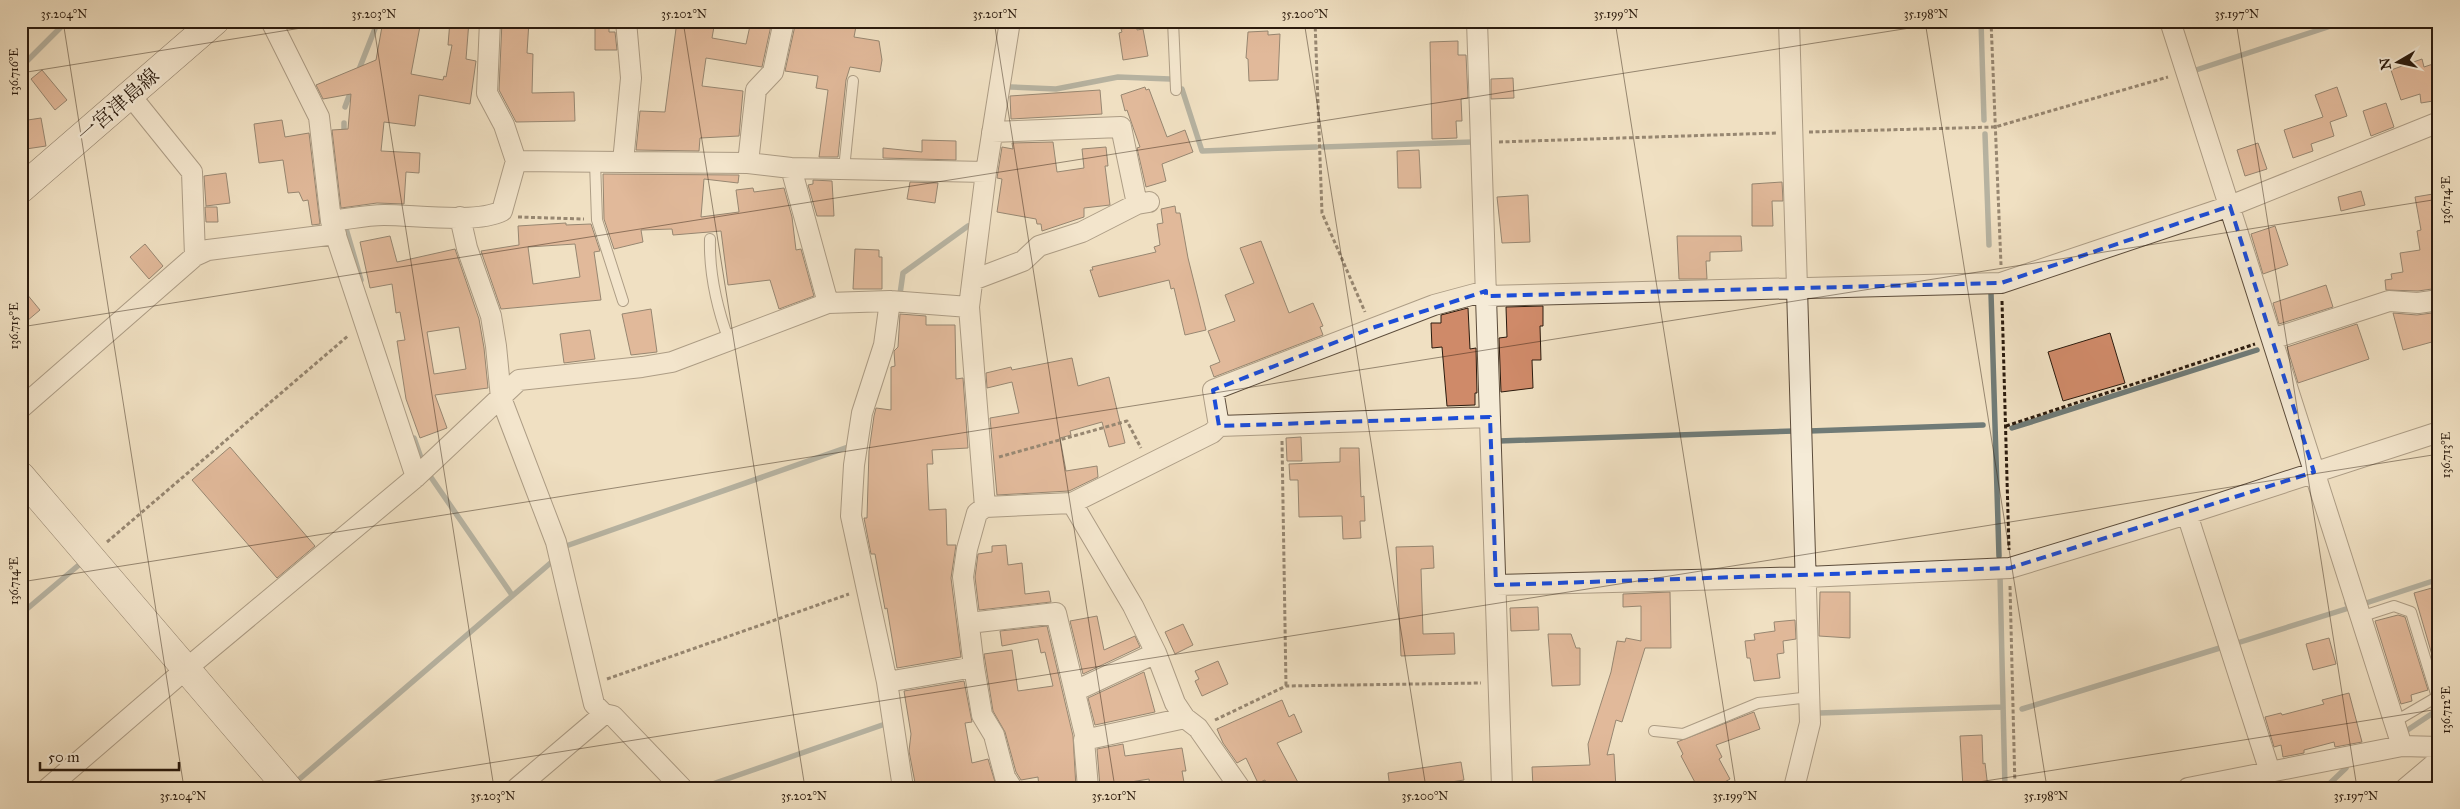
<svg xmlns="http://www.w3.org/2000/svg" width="2460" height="809" viewBox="0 0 2460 809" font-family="'IM FELL Great Primer','Noto Serif JP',serif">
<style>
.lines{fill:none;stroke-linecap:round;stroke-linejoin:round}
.stream{stroke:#707b77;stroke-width:5.5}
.building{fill:#cf8a69;stroke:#2b1b0e;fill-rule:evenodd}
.lane-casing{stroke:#5c4c3b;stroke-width:12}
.street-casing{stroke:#5c4c3b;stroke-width:22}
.secondary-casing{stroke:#2b1b0e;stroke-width:29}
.path{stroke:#2b1b0e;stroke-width:3;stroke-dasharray:4 2.5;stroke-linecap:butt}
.lane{stroke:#f5ebd7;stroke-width:10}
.street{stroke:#f5ebd7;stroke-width:20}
.secondary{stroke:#f5ebd7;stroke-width:28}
.marked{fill:none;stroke:#1d4ed8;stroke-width:4;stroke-dasharray:10 6;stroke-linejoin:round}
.ticks{fill:none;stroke:#2b1b0e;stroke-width:1;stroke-opacity:0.45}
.labels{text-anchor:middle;stroke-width:4.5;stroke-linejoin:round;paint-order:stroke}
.street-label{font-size:20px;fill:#2b1b0e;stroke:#f5ebd7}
.neatline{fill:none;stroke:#2b1b0e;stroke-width:2}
.ticks-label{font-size:12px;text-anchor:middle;fill:#2b1b0e}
</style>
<rect width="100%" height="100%" fill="#f0e0c2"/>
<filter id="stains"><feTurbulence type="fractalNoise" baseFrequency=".004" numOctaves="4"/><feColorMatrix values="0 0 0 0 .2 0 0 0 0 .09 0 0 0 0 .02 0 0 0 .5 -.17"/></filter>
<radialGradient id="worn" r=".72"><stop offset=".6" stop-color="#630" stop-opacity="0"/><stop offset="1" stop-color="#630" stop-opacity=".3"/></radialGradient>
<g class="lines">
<path class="stream" d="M1981 21 1984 120
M21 67 67 21
M2193 71 2346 21
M358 72 378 21
M1011 87 1056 89 1118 77 1170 79
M1182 89 1202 151 1316 147
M345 107 352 88
M1985 134 1989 245
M344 137V123
M1323 147 1472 142
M345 225 361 280
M1991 293 1999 556
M900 294 903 273 968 226
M2012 428 2257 350
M1809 431 1983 425
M414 438 421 458
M1499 441 1794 431
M428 473 512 595
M566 546 848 447
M2000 575 2005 788
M2363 604 2439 579
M21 614 80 564
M2234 644 2349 608 2347 603
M2022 709 2223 647
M1819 713 2003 707
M2403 733 2439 709
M296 782 554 560
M701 788 888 723
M2325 788 2346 768"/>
</g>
<path class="building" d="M383 21H421L411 74 443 80 444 76 446 77 452 45H448L450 21H469L466 59 476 61 470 104 419 95 415 126 384 122 381 151 420 153 419 173 406 172 404 204 377 203 341 208 332 130 348 129 351 94 323 99 316 85 376 60Z
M502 21H529L527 53 533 54 532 93 574 92 575 121 516 122 499 90Z
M595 21H609V32H615L617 50H595Z
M677 21H715L712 38 746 44 751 21H772L762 67 706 58 702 86 743 91 739 136 700 138 699 151 636 150 640 111 665 112Z
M796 21H857L854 37 879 41 882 60 880 72 850 67 846 80 838 157H819L828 90 816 88 818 76 785 71Z
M1137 27V30L1143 29 1148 56 1123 60 1119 33 1122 32 1121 29Z
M1268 31V35L1280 34 1278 80 1249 81 1248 59 1246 58 1248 32Z
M1458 41V55H1466L1468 98 1461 99 1462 121H1456L1457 138 1432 139 1430 42Z
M2422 59 2424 67 2439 62V100L2421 103 2420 94 2401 100 2391 70Z
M42 70 67 100 55 110 31 79Z
M1513 78 1514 98 1491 99V79Z
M1145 87 1146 90 1149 89 1167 137 1185 130 1193 152 1162 164 1166 181 1146 187 1137 148 1140 147 1127 110 1125 111 1121 95Z
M2337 87 2347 116 2330 122 2334 136 2311 144 2313 151 2293 158 2284 130 2323 117 2315 95Z
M1100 90 1102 114 1011 119 1010 96Z
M2386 103 2394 127 2371 136 2363 111Z
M41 118 46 146 26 149 25 144H21V121Z
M282 120 285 137 309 133 320 224 312 225 308 200 303 201 299 192 288 193 283 160 259 163 254 124Z
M922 140 956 141V160L883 158V148L922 152Z
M1053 142 1057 172 1084 168 1082 149 1106 147 1108 166H1105L1110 205 1084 208V217L1042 231 1041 224H1037L1036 219 997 212 1002 179 997 178 1002 147 1013 149 1012 143Z
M2258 143 2267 169 2245 176 2237 150Z
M1419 150 1421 188H1398L1397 151Z
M226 173 230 203 206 206 204 176Z
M603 174 739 175 738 183 704 179 701 217 739 212 736 190 753 188 754 192 784 188 792 217 796 250 801 249 814 296 779 309 770 280 728 285 721 231 673 235 672 229 641 230 643 242 614 249 604 219Z
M813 180 832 181 834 216H817L808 185 813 184Z
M910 182 938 183 935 203 907 199Z
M1782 182 1783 201H1772L1773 226H1752V184Z
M2361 191 2365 205 2341 211 2338 197Z
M2439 193V288L2418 291 2386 290 2385 280 2392 279 2391 274 2403 272 2400 253 2420 250 2417 231 2421 230 2415 197Z
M1528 195 1530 242 1502 243 1497 197Z
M1175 206 1176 213H1180L1188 258 1206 330 1185 335 1174 288 1171 289 1169 280 1099 297 1090 270H1093L1092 267 1156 252 1154 247 1160 245 1157 224 1163 223 1161 209Z
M205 207H217L218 222H206Z
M566 223V225L591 224 600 251 594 252 601 300 501 309 481 251 519 245 518 226ZM575 244 580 277 533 284 528 247Z
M2275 226 2288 265 2263 274 2251 234Z
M390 236 397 262 455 249 479 319 484 348 488 388 435 395 447 428 420 438 406 399 397 341 405 340 400 312 396 313 392 284 370 288 360 242ZM459 327 466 369 434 374 427 332Z
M1677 236H1741L1742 251 1710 252V261H1706L1707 279H1679Z
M1261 241 1289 313 1313 303 1323 326 1320 327 1323 335 1214 377 1210 366 1220 362 1208 331 1235 321 1225 295 1254 283 1240 248Z
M145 244 163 266 149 279 130 257Z
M855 249 879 250V257H882V289H853Z
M2326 285 2333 307 2279 324 2273 303Z
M21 287 40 310 21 326Z
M1543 306V326H1540L1541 360H1532L1533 388 1501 392 1499 338 1507 337 1506 307Z
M1468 308 1470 349 1476 348 1477 393H1475V405L1447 406 1442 347 1432 348 1431 323H1441V315Z
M651 309 657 352 631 355 622 314Z
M2439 312V340L2403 350 2393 313 2417 315Z
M900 314 926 316V325H955L956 379 963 378 968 448 932 450 933 464H927L929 510 946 509 947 545H956L951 578 961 657 897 668 887 608 885 609 875 554H871L864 518H867L869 451 874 416 876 408 891 410V367L895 366 894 351 898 347Z
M2357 324 2369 359 2298 383 2287 347Z
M590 330 595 359 564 363 560 334Z
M2110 333 2125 383 2063 401 2048 352Z
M1072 358 1078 386 1109 377 1125 443 1109 447 1102 422 1070 431 1071 435 1060 438 1066 471 1097 466 1098 477 1069 491 997 495 990 418 1019 413 1012 382 987 388 986 373 1011 367 1012 370Z
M1301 437 1302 461H1287L1286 438Z
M230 447 315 546 277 578 192 480Z
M1340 448H1359L1361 497 1364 496 1365 521H1360L1361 538 1343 539 1342 516 1299 517 1298 480H1290L1289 464 1340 462Z
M1006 545 1008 565 1022 563 1025 594 1049 591 1051 602 979 610 975 577 978 554 992 552V546Z
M1433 546 1434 568 1421 569 1423 634 1454 633 1455 654 1401 656 1396 547Z
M2439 586V679L2414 593Z
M1670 592 1671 648H1645L1622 722 1616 720 1607 755 1614 754 1616 788H1591V785L1533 787 1532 767 1590 765 1588 744 1611 672 1617 641 1625 642 1626 638 1641 641V606L1623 607V594Z
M1820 592H1850V638L1819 636Z
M1538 607 1539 630 1511 631 1510 608Z
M2398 615 2405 617 2428 690 2411 695 2412 701 2401 704 2375 621Z
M1097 616 1104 650 1135 636 1140 647 1083 674 1070 621Z
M1795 620 1796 639 1783 641 1784 653 1777 654 1780 678 1754 681 1750 658H1747L1745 641 1755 640 1754 634 1775 631 1774 622Z
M1183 624 1193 645 1175 654 1165 632Z
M1047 626 1073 736 1076 788H1039L1038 777 1021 780 1016 772 1005 732 993 711 984 654 1012 650 1018 691 1053 686 1045 652 1041 653 1038 639 1002 646 1000 631Z
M1548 634H1571L1576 648H1580V685L1552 686Z
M2329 638 2336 664 2313 670 2306 644Z
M1218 661 1228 684 1202 696 1195 681 1199 679 1195 671Z
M1144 672 1155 712 1095 725 1088 698Z
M964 681 972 722 965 723 972 763 988 759 996 785 984 788H916L909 751 911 734 904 691Z
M2349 693 2362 742 2335 747 2334 742 2304 750V753L2283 757 2281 745 2274 747 2265 717 2281 713 2282 715 2324 704 2322 700Z
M1282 700 1289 717 1294 714 1302 732 1277 743 1301 788H1268L1265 780 1258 783 1246 758 1237 763 1223 743 1217 729Z
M1754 712 1760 729 1716 745 1722 757 1719 759 1730 779 1714 788H1698L1681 756 1683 754 1677 742Z
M1982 735 1983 764 1985 763 1988 788H1963L1960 736Z
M1123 744 1125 756 1182 748 1186 771H1182L1185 788H1150L1149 779 1100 787 1097 749Z
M1461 762 1464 780 1412 788H1390L1388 773Z"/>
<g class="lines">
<g class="lane-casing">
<path id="lane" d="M1173 21 1176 90
M595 162 597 220 623 301
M844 169 853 81
M710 239C709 274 717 308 729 341
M2360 617 2394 606 2411 612 2437 697 2394 722
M1654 731 1683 734 1758 703 1810 697"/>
</g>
<g class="street-casing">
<path id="street" d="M271 21 319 117 331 221 416 477
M490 21 487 93 504 125 516 161
M1010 21 986 172 969 307 985 507 1072 503 1212 433 1219 426 1213 390 1434 305 1486 291
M1477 21 1502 788
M1789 21 1810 723 1794 788
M2170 21 2402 746
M130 95 192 172 195 256
M992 132 1121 127 1137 204
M623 162 748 163 791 168 986 172
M748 163 756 90 773 72 784 21
M791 168 828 303
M460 217 467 248 491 316 496 346 501 398 556 542 594 704 604 714 613 716 682 788
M331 221C349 219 367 215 384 215 415 215 476 224 502 211L516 161 623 162 631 78 626 21
M973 280 1023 261 1039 246 1082 232 1137 204 1149 202
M1486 296 2001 283 2230 206 2439 122
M890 301 884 345 862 413 854 465 851 516 887 682 903 788
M2272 339 2389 301 2418 303 2439 300
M21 408 195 256 208 250 336 234
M1219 426 1490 417
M1072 503 1133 606 1156 653 1175 703 1185 718 1198 728 1240 788
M985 507 977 513 967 549 963 577 974 667 982 715 994 735 1005 777 1012 788
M2187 514 2270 772
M1496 585 1806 577 2010 568 2187 514 2439 432
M969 623 1056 613 1086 739
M887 682 974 667
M1075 691 1156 653
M48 788 186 669 416 477 519 380 642 367 672 362 828 303 890 301 969 307
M517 788 604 714
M1088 788 1084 740 1185 718
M2188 788 2402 746 2439 747
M2406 788 2439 760"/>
</g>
<g class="secondary-casing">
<path id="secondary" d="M21 189 215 21
M21 476 288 788"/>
</g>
<path class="path" d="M1315 21 1322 213 1365 312
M1991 21 2001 265
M1809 132 1995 127 2168 77
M1499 142 1776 133
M518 217 584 219
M2002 301 2009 550
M2006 426 2255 344
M1282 441 1286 686
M999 457 1127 421 1141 448
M107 542 349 335
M2010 586 2015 788
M607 679 849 594
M1215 720 1286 686 1481 683"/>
<use href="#lane" class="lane"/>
<use href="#street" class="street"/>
<use href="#secondary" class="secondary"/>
</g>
<path d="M0 0H2460V809H0ZM2230 206 2314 472 2010 568 1496 585 1490 417 1219 426 1213 390 1372 328 1486 291V296L2001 283Z" fill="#f0e0c2" fill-opacity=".55" fill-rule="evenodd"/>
<path class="marked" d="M2230 206 2314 472 2010 568 1496 585 1490 417 1219 426 1213 390 1372 328 1486 291V296L2001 283Z"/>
<path class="ticks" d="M63 21 184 788M373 21 494 788M683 21 805 788M994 21 1115 788M1304 21 1426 788M1615 21 1736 788M1925 21 2047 788M2236 21 2357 788M21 73 345 21M21 327 1954 21M21 582 2439 199M332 788 2439 454M1941 788 2439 709"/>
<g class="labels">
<g class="street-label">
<text transform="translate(118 105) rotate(-41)" y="7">一宮津島線</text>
</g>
</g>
<rect width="2460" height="809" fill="none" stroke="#f0e0c2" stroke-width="55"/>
<g transform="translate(2398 62) rotate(261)" stroke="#f5ebd7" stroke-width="4" paint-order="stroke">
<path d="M0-4L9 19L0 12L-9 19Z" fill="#2b1b0e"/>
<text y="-8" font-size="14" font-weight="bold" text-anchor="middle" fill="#2b1b0e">N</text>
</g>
<path d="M40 762v8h139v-8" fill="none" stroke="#2b1b0e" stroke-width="2.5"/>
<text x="48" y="762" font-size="15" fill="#2b1b0e" stroke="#f5ebd7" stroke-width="4" paint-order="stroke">50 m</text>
<rect x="28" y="28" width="2404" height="754" class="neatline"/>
<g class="ticks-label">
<text x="64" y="18">35.204°N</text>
<text x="374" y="18">35.203°N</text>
<text x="684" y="18">35.202°N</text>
<text x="995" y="18">35.201°N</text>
<text x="1305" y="18">35.200°N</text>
<text x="1616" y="18">35.199°N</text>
<text x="1926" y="18">35.198°N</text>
<text x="2237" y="18">35.197°N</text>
<text transform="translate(14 72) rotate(-90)" y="4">136.716°E</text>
<text transform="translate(2446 200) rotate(-90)" y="4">136.714°E</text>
<text transform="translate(14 326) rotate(-90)" y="4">136.715°E</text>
<text transform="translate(2446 455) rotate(-90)" y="4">136.713°E</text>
<text transform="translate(14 581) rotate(-90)" y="4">136.714°E</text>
<text transform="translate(2446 710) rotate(-90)" y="4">136.712°E</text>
<text x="183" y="800">35.204°N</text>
<text x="493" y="800">35.203°N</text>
<text x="804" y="800">35.202°N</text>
<text x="1114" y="800">35.201°N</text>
<text x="1425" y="800">35.200°N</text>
<text x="1735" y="800">35.199°N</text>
<text x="2046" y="800">35.198°N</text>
<text x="2356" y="800">35.197°N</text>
</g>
<rect width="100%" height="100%" filter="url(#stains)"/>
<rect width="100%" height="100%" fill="url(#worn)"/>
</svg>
